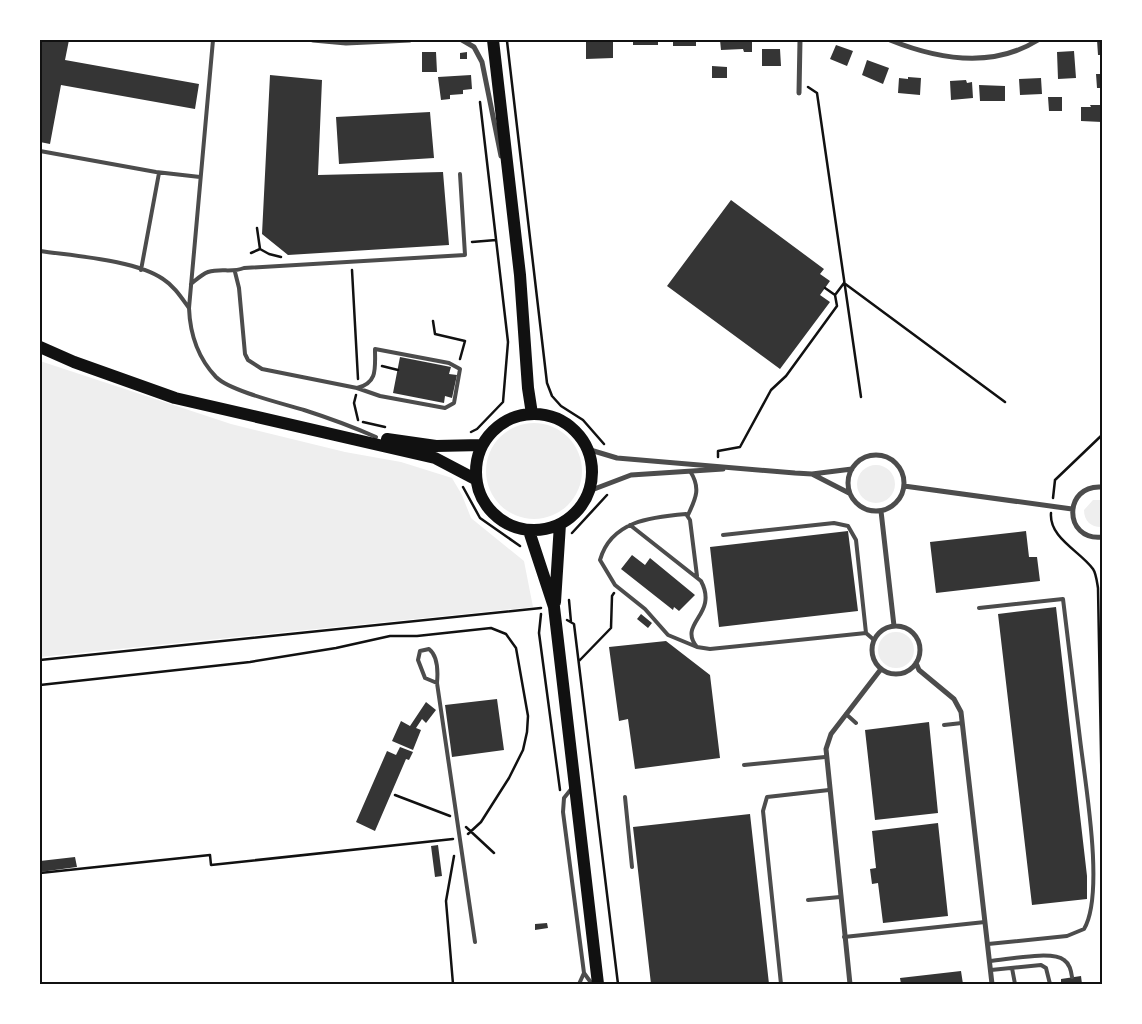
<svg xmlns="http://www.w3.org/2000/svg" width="1142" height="1024" viewBox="0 0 1142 1024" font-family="Poppins,sans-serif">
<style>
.green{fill:#eee}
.building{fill:#353535}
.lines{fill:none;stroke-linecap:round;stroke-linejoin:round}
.path{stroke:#111;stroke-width:2.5}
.service{stroke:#4c4c4c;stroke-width:4}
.minor{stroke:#4c4c4c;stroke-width:5}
.primary{stroke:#111;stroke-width:12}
.neatline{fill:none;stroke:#111;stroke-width:2}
</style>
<rect width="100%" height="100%" fill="#fff"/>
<path class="green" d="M40 361 231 424 345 452 401 462 452 478 462 495 471 518 524 561 533 607 40 657Z
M486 471a48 48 0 1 1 96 0a48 48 0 1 1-96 0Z
M857 484a19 19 0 1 1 38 0a19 19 0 1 1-38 0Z
M1093 500H1102L1101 527C1091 527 1084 521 1084 510Z
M878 650a18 18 0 1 1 36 0a18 18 0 1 1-36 0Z"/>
<path class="building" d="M40 40H69L65 60 199 84 195 109 61 85 50 144 40 142Z
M586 40H613V58L586 59Z
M633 40H658V45H633Z
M673 40H696V46H673Z
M720 40H752V52H744L743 49 721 50Z
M1097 40H1102V55H1098Z
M836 45 853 51 847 66 830 59Z
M762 49H780L781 66H762Z
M1074 51 1076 78 1058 79 1057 52Z
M422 52H436L437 72H422Z
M467 52V59H460V53Z
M867 60 889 68 883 84 862 75Z
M712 66 727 67V78H712Z
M1096 74H1102V95H1100V88H1097Z
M270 75 322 80 318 175 443 172 449 245 288 255 262 234Z
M471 75 472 89 463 90V94L450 95V99L441 100 438 77Z
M908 77 921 78 920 95 898 93 899 78 908 79Z
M1041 78 1042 94 1020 95 1019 79Z
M966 80 967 83 972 82 973 98 951 100 950 81Z
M979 85 1005 86V101H980Z
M1048 97H1062V111H1049Z
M1090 105H1102V122L1081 121V107H1091Z
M430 112 434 158 339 164 336 117Z
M731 200 824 269 820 274 830 281 820 295 830 302 780 369 667 286Z
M400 357 451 367 449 374 457 375 452 398 445 396 444 403 393 393Z
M848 531 858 611 719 627 710 547Z
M1026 531 1029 557H1037L1040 581 936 593 930 542Z
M632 555 645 565 650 558 695 595 679 611 674 607 673 610 621 569Z
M1056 607 1087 876V899L1032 905 998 614Z
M641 614 652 623 648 628 637 619Z
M666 641 710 675 720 758 635 769 628 719 619 721 609 647Z
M497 699 504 750 452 757 445 705Z
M426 702 436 710 426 723 422 719 416 728 421 730 413 750 392 741 401 721 410 726Z
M929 722 938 813 875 820 865 730Z
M400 747 413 752 409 760 406 759 375 831 356 822 387 751 396 755Z
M750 814 769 984H651L633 827Z
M938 823 948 916 883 923 878 883 872 884 870 869 876 868 872 831Z
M438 845 442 876 435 877 431 846Z
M75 857 77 867 40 872V861Z
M547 923 548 928 535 930V924Z
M961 971 963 984H901L900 978Z
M1081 976 1082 984H1061V979Z"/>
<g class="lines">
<path class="path" d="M507 41 547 383 552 396 561 406 583 420 604 444
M808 87 817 93 861 397
M257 228 260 249 269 254 281 257
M472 242 496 240
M251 253 260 249
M352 270 358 379
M825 288 835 295
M433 321 435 334 465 341 460 359
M382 366 398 370
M356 395 354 403 358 420
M363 422 385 427
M471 432 477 429 503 402 508 342 480 102
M718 457V451L740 447 771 390 786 376 837 306 835 295 844 283 1005 402
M463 487 480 518 520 546
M1053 498 1055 480 1102 435
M1051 513C1049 538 1080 551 1093 569 1096 573 1097 582 1098 588L1102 806
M572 533 607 495
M569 600 571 622
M541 614 539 633 560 790
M567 620 574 624 618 984
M40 660 541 608
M579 661 611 628 612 596 614 593
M40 685 250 662 336 648 390 636H417L491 628 506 634 516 648 528 716 527 732 523 750 509 778 481 822 468 834
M395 795 450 816
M466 827 494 853
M40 873 210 855 211 865 453 839
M453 984 446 901 454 856"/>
<path class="service" d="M213 40 189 308C190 334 197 357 216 377 230 391 284 404 304 410 329 418 353 427 376 437
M40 151 156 172 200 177
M40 251C74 256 136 260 163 279 174 286 181 297 189 308
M141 270 159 173
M235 272 239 288 245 354 248 360 262 369 357 388 380 396 445 408 454 403 460 369 449 363 375 349C375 368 378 383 357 388
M191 284C196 280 202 274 208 272 221 268 232 273 244 268L465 255 460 174
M688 515C696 498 701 488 690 471
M630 525 701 581C719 615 677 623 697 647L668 635 645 609 615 585 600 560C611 521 651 517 686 514L690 520 697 576
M723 535 834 523 848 526 856 540 866 633
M979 608 1063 599C1069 646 1074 693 1080 739 1085 782 1105 894 1084 929L1067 936 988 944
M697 647 710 649 866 633 874 640
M437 683 425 678 418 660 420 651 429 649C438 656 438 672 437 683L475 942
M846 714 856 723
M944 725 962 723
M744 765 825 757
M572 788 564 798 563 812 584 973 592 984
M625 797 632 867
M808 900 840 897
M844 937 985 922
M990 961C1006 960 1052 950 1064 960 1070 964 1071 971 1072 977
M1012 968 1015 984
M991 970 1041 965 1046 968 1050 984
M579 984 584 973
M781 984 763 811 767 797 829 790"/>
<path class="minor" d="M313 40 346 43 410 40
M462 40 474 47 482 62 501 156
M890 40C937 59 992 69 1038 40
M799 93 800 40
M587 449 617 458 795 473 812 474 852 469
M848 483a28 28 0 1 1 56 0a28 28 0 1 1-56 0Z
M812 474 849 493
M904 486 1072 509
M1102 487C1063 484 1063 541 1102 537
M589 491 631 475 723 469
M881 511 894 626
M872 650a24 24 0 1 1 48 0a24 24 0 1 1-48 0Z
M916 663 919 670 954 699 961 712 992 984
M850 984 826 749 831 734 881 669"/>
<path class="primary" d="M493 40 520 275 528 388 532 414
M40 347 74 362 175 398 435 458 475 479
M476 472a58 58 0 1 1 116 0a58 58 0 1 1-116 0Z
M387 439 436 446 482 445
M529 531 554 607 598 984
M555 602 560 524"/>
</g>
<rect width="1142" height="1024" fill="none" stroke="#ffffff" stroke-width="82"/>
<rect x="41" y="41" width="1060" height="942" class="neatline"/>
</svg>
